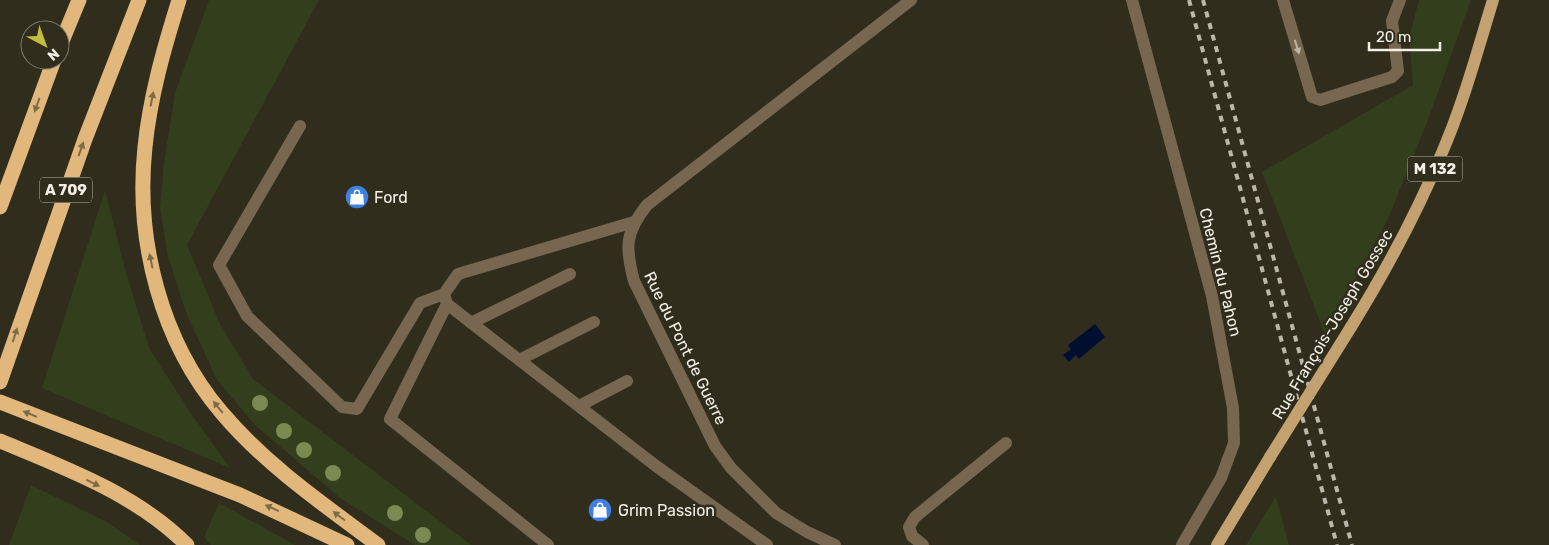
<svg xmlns="http://www.w3.org/2000/svg" width="1549" height="545" viewBox="0 0 1549 545" font-family="Rubik,sans-serif">
<style>
.green{fill:#323e1c}
.water{fill:#000f30}
.lines{fill:none;stroke-linecap:round;stroke-linejoin:round}
.minor{stroke:#786750;stroke-width:12}
.major{stroke:#c3a170;stroke-width:12}
.highway{stroke:#e1b77c;stroke-width:15}
.rail{stroke:#bab7ab;stroke-width:4;stroke-dasharray:6 6;stroke-linecap:butt}
.major-bridge{stroke:#c3a170;stroke-width:12}
.tree{fill:#798a52}
.oneway{fill:#bcb3a2}
.oneway2{fill:#806b48}
.labels{text-anchor:middle;stroke-width:5;stroke-linejoin:round;paint-order:stroke}
.shield{fill:#302d1d;stroke:#b8b6aa;stroke-width:1}
.shield-label{font-size:15px;font-weight:bold;fill:#f3f1e6}
.poi-label{font-size:16px;fill:#f3f1e6;stroke:#302d1d;text-anchor:start}
.street-label{font-size:16px;fill:#f3f1e6;stroke:#302d1d}
</style>
<rect width="100%" height="100%" fill="#302d1d"/>
<path class="green" d="M209 0H319L187 245 220 324 253 379 471 545H415L340 498 256 426 217 380 187 315 168 257 160 208 164 163 175 93Z
M1419 0H1471L1428 120 1387 221 1325 334 1262 172 1413 85 1409 38Z
M105 190 125 269 149 348 192 415 230 468 42 388Z
M31 485 107 522 140 545H9Z
M1276 496 1289 545H1246Z
M219 503 295 545H211L204 537Z"/>
<path class="water" d="M1095 324 1105 337 1079 359 1076 355 1069 362 1063 355 1071 349 1068 345Z"/>
<g class="lines">
<path class="minor" d="M1132 0 1212 296 1233 408 1234 443 1221 478 1182 545
M1283 0 1312 97 1320 100 1392 77 1398 71 1392 21 1400 0
M300 126 219 265 247 316 342 407 357 409 420 303 444 294
M446 301 444 294 458 274 634 222
M471 323 570 274
M519 360 594 322
M579 406 627 381
M548 545 390 419 447 304 656 466 767 545
M835 545 807 532 776 513 731 468 715 446 634 281C625 247 625 233 647 205L911 0
M923 545 912 536 909 527 915 517 1006 443"/>
<path class="major" d="M1351 327C1385 272 1416 215 1441 155 1463 105 1477 52 1493 0
M1217 545 1270 457"/>
<path class="highway" d="M179 0C164 48 150 97 145 147 135 240 161 342 222 413 266 465 323 504 378 545
M60 46 79 0
M0 207 54 60
M0 382 85 139 139 0
M0 402 240 495 347 545
M0 441C65 468 136 494 187 545"/>
<path class="rail" d="M1189 0 1337 545
M1203 0 1352 545"/>
<path class="major-bridge" d="M1270 457 1351 327"/>
</g>
<g class="tree">
<circle cx="260" cy="403" r="8"/>
<circle cx="284" cy="431" r="8"/>
<circle cx="304" cy="450" r="8"/>
<circle cx="333" cy="473" r="8"/>
<circle cx="395" cy="513" r="8"/>
<circle cx="423" cy="535" r="8"/>
</g>
<defs><path id="oneway-solid" d="M-6-.8H1V-3.2L6.5 0L1 3.2V.8H-6Z" transform="scale(1.25)"/></defs>
<use class="oneway" href="#oneway-solid" transform="translate(1297 47) rotate(73)"/>
<g class="oneway2">
<use href="#oneway-solid" transform="translate(152 99) rotate(-79)"/>
<use href="#oneway-solid" transform="translate(37 105) rotate(110)"/>
<use href="#oneway-solid" transform="translate(81 149) rotate(-70)"/>
<use href="#oneway-solid" transform="translate(151 261) rotate(-102)"/>
<use href="#oneway-solid" transform="translate(15 335) rotate(-72)"/>
<use href="#oneway-solid" transform="translate(218 407) rotate(-129)"/>
<use href="#oneway-solid" transform="translate(30 414) rotate(-158)"/>
<use href="#oneway-solid" transform="translate(93 483) rotate(26)"/>
<use href="#oneway-solid" transform="translate(272 508) rotate(-156)"/>
<use href="#oneway-solid" transform="translate(339 516) rotate(-143)"/>
</g>
<defs>
<g id="shop-disc" transform="scale(1.25)"><circle r="9.5" fill="#3f7fe0" stroke="#302d1d"/><path d="M-5-2.5h2.3a2.7 3.5 0 0 1 5.4 0H5L5.5 6h-11ZM-1.5-2.5h3a1.5 2.3 0 0 0-3 0Z" fill="#fff"/></g>
</defs>
<g fill-rule="evenodd">
<use href="#shop-disc" x="357" y="197"/>
<use href="#shop-disc" x="600" y="510"/>
</g>
<g class="labels">
<g class="shield">
<rect x="1407.5" y="156.5" width="55" height="25" rx="4"/>
<rect x="40" y="177.5" width="52" height="25" rx="4"/>
</g>
<g class="shield-label">
<text x="1435" y="174">M 132</text>
<text x="66" y="195">A 709</text>
</g>
<g class="poi-label">
<text x="374" y="203">Ford</text>
<text x="618" y="516">Grim Passion</text>
</g>
<g class="street-label">
<text transform="translate(1221 272) rotate(76)" y="6">Chemin du Pahon</text>
<text transform="translate(1332 324) rotate(-59)" y="6">Rue François-Joseph Gossec</text>
<text transform="translate(686 348) rotate(64)" y="6">Rue du Pont de Guerre</text>
</g>
</g>
<g transform="translate(45 45) rotate(139)"><circle r="24" fill="#302d1d" stroke="#7e7b6d"/>
<path d="M0-4L9 19L0 12L-9 19Z" fill="#c4bc3e"/>
<text y="-8" font-size="14" font-weight="bold" text-anchor="middle" fill="#f3f1e6">N</text>
</g>
<path d="M1369 42v8h71v-8" fill="none" stroke="#f3f1e6" stroke-width="2.5"/>
<text x="1376" y="42" font-size="15" fill="#f3f1e6" stroke="#302d1d" stroke-width="4" paint-order="stroke">20 m</text>
</svg>
